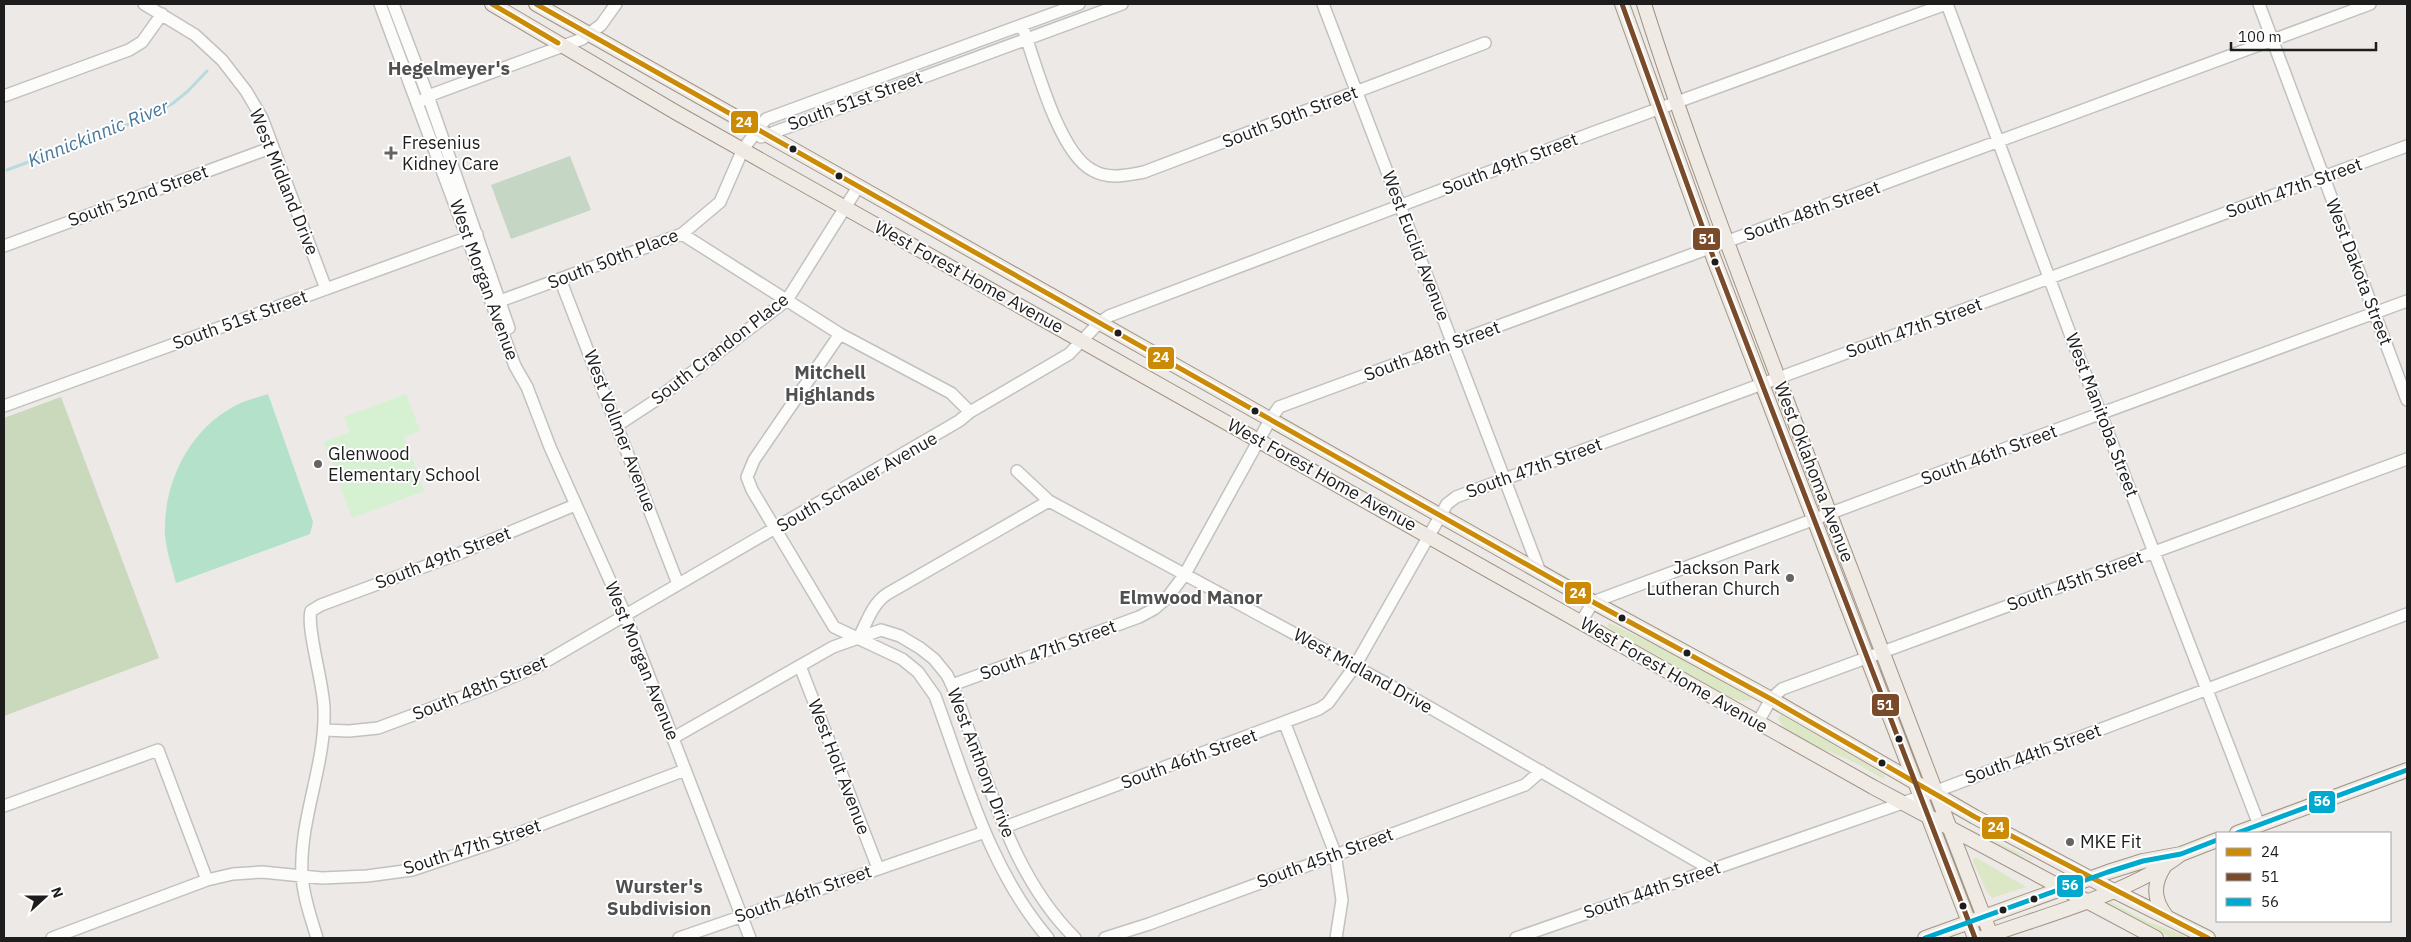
<svg xmlns="http://www.w3.org/2000/svg" width="2411" height="942" viewBox="0 0 2411 942" font-family="'IBM Plex Sans',sans-serif">
<style>
.grass{fill:#dce7c6}
.forest{fill:#cad9bc}
.cemetery{fill:#c6d6c4}
.park{fill:#d5f1d2}
.pitch{fill:#b3e1c9}
.lines{fill:none;stroke-linecap:round;stroke-linejoin:round}
.stream{stroke:#bbdade;stroke-width:3}
.minor-casing{stroke:#c3c1c0;stroke-width:14}
.major-casing{stroke:#a19484;stroke-width:16}
.minor{stroke:#fcfcfb;stroke-width:11}
.major{stroke:#f0eae4;stroke-width:14}
.bus-1-casing{stroke:#fff;stroke-width:9}
.bus-2-casing{stroke:#fff;stroke-width:9}
.bus-3-casing{stroke:#fff;stroke-width:9}
.bus-1{stroke:#cb8b06;stroke-width:5}
.bus-2{stroke:#7a4b2a;stroke-width:5}
.bus-3{stroke:#00a9ce;stroke-width:5}
.bus-dot{fill:#1d1d1d;stroke:#fff;stroke-width:2}
.poi-dot{fill:#656463;stroke:#fff;stroke-width:2}
.labels{text-anchor:middle;stroke-width:4;stroke-linejoin:round;paint-order:stroke}
.street-label{font-size:18px;fill:#1d1d1d;stroke:#fff}
.poi-label{font-size:18px;fill:#1d1d1d;stroke:#fff;text-anchor:start}
.neighbourhood-label{font-size:19px;font-weight:bold;fill:#505050;stroke:#fff}
.water-label{font-size:19px;font-style:italic;fill:#48789a;stroke:#fff}
.line-badge{stroke:#fff;stroke-width:2}
.badge-label{font-size:14px;text-anchor:middle;font-weight:bold;fill:#fff}
</style>
<rect width="100%" height="100%" fill="#ece9e6"/>
<path class="grass" d="M1609 623 1673 653 1747 695 1752 698 1751 700 1743 701 1731 698 1612 630 1607 626Z
M1781 714 1885 775 1884 779C1874 774 1865 768 1856 763 1834 752 1791 741 1778 719Z
M1970 829 2032 859V860L2000 848 1969 832Z
M1974 858H1977L2026 887 1992 898 1987 892 1973 861Z
M2111 902 2146 921 2183 935 2185 938H2171L2107 904Z"/>
<path class="forest" d="M61 397 159 658 4 716V418Z"/>
<path class="cemetery" d="M570 156 591 210 511 239 491 185Z"/>
<path class="park" d="M406 394 420 431 404 437 424 491 352 518 324 442 350 432 344 417Z"/>
<path class="pitch" d="M268 394 313 522 310 534 176 583C172 567 166 550 165 534 163 480 192 424 243 402 251 399 260 397 268 394Z"/>
<g class="lines">
<path class="stream" d="M7 170 140 120 172 104 188 91 207 71"/>
<g class="minor-casing">
<path id="minor" d="M144 4 195 35 222 60 246 91 262 118 326 289
M380 4 515 366 527 387 550 447 625 614 750 938
M393 4 428 96 509 328
M1323 4 1540 572
M1947 4 2075 347 2259 825
M2259 4 2407 400
M1022 25C1035 61 1058 152 1092 170 1109 180 1127 175 1144 172L1485 43
M4 96 129 50 142 42 162 14
M423 100 428 96 582 39 601 25 616 4
M761 137 1122 4
M682 234 840 334 951 393 970 412
M4 246 273 147
M560 279 678 584
M500 301 682 234 720 202 743 149 766 119 1079 4
M840 334 754 460 747 477 752 490 834 627 902 659 918 672 935 696C966 780 989 869 1048 938
M4 406 477 234
M618 425 653 402 787 300 858 187
M1017 471 1049 501 1415 699 1712 870
M1581 622 1593 602 1895 489 2407 301
M858 639C867 623 871 605 887 594L1049 501
M800 666 878 868
M952 685 1139 617 1154 609 1167 598 1185 574 1270 420 1279 407 2370 4
M1758 722 1771 699 1782 689 2407 459
M1285 724 1335 853 1342 900 1336 938
M324 730 349 731 378 728 486 688 538 666 959 421 970 412 1069 354 1099 323 1109 316 1592 133 1946 4
M673 738 833 647 881 630 900 636 920 648 934 659 947 675C958 696 965 720 973 743 998 812 1021 885 1075 938
M4 806 158 750 207 880
M1005 827 1319 709 1328 703 1355 666 1447 504 1456 497 2407 146
M52 938 207 880 233 874 262 872 322 878 367 876 412 870 498 841 685 770
M317 938C311 918 303 896 302 875 299 819 326 765 324 709 324 685 306 627 311 611L321 605 458 554 575 505
M679 938 985 832
M1105 938 1149 924 1525 785 1541 771
M1516 938 1934 792 2407 614"/>
</g>
<g class="major-casing">
<path id="major" d="M492 4 677 113 1873 787 2156 938
M536 4 1593 602 1771 699 1975 817 2112 890 2208 938
M1622 4 1714 259 1975 938
M1644 4C1690 149 1745 290 1799 433 1863 601 1927 770 1992 938
M2237 833 2407 770
M2164 867C2153 884 2153 899 2166 916
M1925 938 2108 872 2143 861 2181 854 2217 840
M1982 938C2042 916 2131 893 2181 854"/>
</g>
<use href="#minor" class="minor"/>
<use href="#major" class="major"/>
<g class="bus-1-casing">
<path id="bus-1" d="M492 4 558 43
M536 4 1593 602 1771 699 1975 817 2208 938"/>
</g>
<g class="bus-2-casing">
<path id="bus-2" d="M1622 4 1714 259 1975 938"/>
</g>
<g class="bus-3-casing">
<path id="bus-3" d="M2237 833 2407 770
M1925 938 2108 872 2143 861 2181 854 2217 840"/>
</g>
<use href="#bus-1" class="bus-1"/>
<use href="#bus-2" class="bus-2"/>
<use href="#bus-3" class="bus-3"/>
</g>
<g class="bus-dot">
<circle cx="793" cy="149" r="4.5"/>
<circle cx="839" cy="176" r="4.5"/>
<circle cx="1715" cy="262" r="4.5"/>
<circle cx="1118" cy="333" r="4.5"/>
<circle cx="1255" cy="411" r="4.5"/>
<circle cx="1622" cy="618" r="4.5"/>
<circle cx="1687" cy="653" r="4.5"/>
<circle cx="1899" cy="739" r="4.5"/>
<circle cx="1882" cy="763" r="4.5"/>
<circle cx="2034" cy="899" r="4.5"/>
<circle cx="1963" cy="906" r="4.5"/>
<circle cx="2003" cy="910" r="4.5"/>
</g>
<g class="poi-dot">
<path d="M388.5 145.5h5v5h5v5h-5v5h-5v-5h-5v-5h5z"/>
<circle cx="318" cy="464" r="5"/>
<circle cx="1790" cy="578" r="5"/>
<circle cx="2070" cy="842" r="5"/>
</g>
<g class="labels">
<g class="street-label">
<text transform="translate(855 101) rotate(-20)" y="6">South 51st Street</text>
<text transform="translate(1290 117) rotate(-21)" y="6">South 50th Street</text>
<text transform="translate(1510 164) rotate(-21)" y="6">South 49th Street</text>
<text transform="translate(284 182) rotate(68)" y="6">West Midland Drive</text>
<text transform="translate(2294 188) rotate(-20)" y="6">South 47th Street</text>
<text transform="translate(138 196) rotate(-20)" y="6">South 52nd Street</text>
<text transform="translate(1812 211) rotate(-20)" y="6">South 48th Street</text>
<text transform="translate(1416 246) rotate(69)" y="6">West Euclid Avenue</text>
<text transform="translate(613 259) rotate(-21)" y="6">South 50th Place</text>
<text transform="translate(2359 272) rotate(69)" y="6">West Dakota Street</text>
<text transform="translate(969 277) rotate(29)" y="6">West Forest Home Avenue</text>
<text transform="translate(484 280) rotate(70)" y="6">West Morgan Avenue</text>
<text transform="translate(240 320) rotate(-20)" y="6">South 51st Street</text>
<text transform="translate(1914 328) rotate(-20)" y="6">South 47th Street</text>
<text transform="translate(720 349) rotate(-38)" y="6">South Crandon Place</text>
<text transform="translate(1432 351) rotate(-20)" y="6">South 48th Street</text>
<text transform="translate(2102 415) rotate(69)" y="6">West Manitoba Street</text>
<text transform="translate(620 431) rotate(69)" y="6">West Vollmer Avenue</text>
<text transform="translate(1989 455) rotate(-20)" y="6">South 46th Street</text>
<text transform="translate(1534 468) rotate(-20)" y="6">South 47th Street</text>
<text transform="translate(1814 472) rotate(69)" y="6">West Oklahoma Avenue</text>
<text transform="translate(1322 475) rotate(29)" y="6">West Forest Home Avenue</text>
<text transform="translate(857 482) rotate(-30)" y="6">South Schauer Avenue</text>
<text transform="translate(443 558) rotate(-21)" y="6">South 49th Street</text>
<text transform="translate(2075 581) rotate(-20)" y="6">South 45th Street</text>
<text transform="translate(1048 650) rotate(-20)" y="6">South 47th Street</text>
<text transform="translate(642 661) rotate(68)" y="6">West Morgan Avenue</text>
<text transform="translate(1363 671) rotate(29)" y="6">West Midland Drive</text>
<text transform="translate(1674 675) rotate(30)" y="6">West Forest Home Avenue</text>
<text transform="translate(480 688) rotate(-22)" y="6">South 48th Street</text>
<text transform="translate(2033 754) rotate(-20)" y="6">South 44th Street</text>
<text transform="translate(1189 759) rotate(-20)" y="6">South 46th Street</text>
<text transform="translate(981 763) rotate(69)" y="6">West Anthony Drive</text>
<text transform="translate(839 767) rotate(69)" y="6">West Holt Avenue</text>
<text transform="translate(472 847) rotate(-18)" y="6">South 47th Street</text>
<text transform="translate(1325 858) rotate(-20)" y="6">South 45th Street</text>
<text transform="translate(1652 890) rotate(-19)" y="6">South 44th Street</text>
<text transform="translate(803 894) rotate(-19)" y="6">South 46th Street</text>
</g>
<g class="poi-label">
<text x="402" y="149">Fresenius<tspan x="402" dy="21">Kidney Care</tspan></text>
<text x="328" y="460">Glenwood<tspan x="328" dy="21">Elementary School</tspan></text>
<text x="1780" y="574" text-anchor="end">Jackson Park<tspan x="1780" dy="21">Lutheran Church</tspan></text>
<text x="2080" y="848">MKE Fit</text>
</g>
<g class="neighbourhood-label">
<text x="449" y="75">Hegelmeyer's</text>
<text x="830" y="379">Mitchell<tspan x="830" dy="22">Highlands</tspan></text>
<text x="1191" y="604">Elmwood Manor</text>
<text x="659" y="893">Wurster's<tspan x="659" dy="22">Subdivision</tspan></text>
</g>
<g class="water-label">
<text transform="translate(98 133) rotate(-22)" y="7">Kinnickinnic River</text>
</g>
</g>
<g class="line-badge">
<rect x="730" y="110" width="29" height="24" rx="5" fill="#cb8b06"/>
<rect x="1692" y="227" width="29" height="24" rx="5" fill="#7a4b2a"/>
<rect x="1147" y="346" width="28" height="24" rx="5" fill="#cb8b06"/>
<rect x="1564" y="581" width="28" height="24" rx="5" fill="#cb8b06"/>
<rect x="1871" y="693" width="29" height="24" rx="5" fill="#7a4b2a"/>
<rect x="2308" y="790" width="28" height="24" rx="5" fill="#00a9ce"/>
<rect x="1981" y="816" width="29" height="24" rx="5" fill="#cb8b06"/>
<rect x="2056" y="874" width="28" height="24" rx="5" fill="#00a9ce"/>
</g>
<g class="badge-label">
<text x="744" y="127">24</text>
<text x="1707" y="244">51</text>
<text x="1161" y="362">24</text>
<text x="1578" y="598">24</text>
<text x="1885" y="710">51</text>
<text x="2322" y="806">56</text>
<text x="1996" y="832">24</text>
<text x="2070" y="890">56</text>
</g>
<rect width="2411" height="942" fill="none" stroke="#1d1d1d" stroke-width="10"/>
<rect x="2216" y="832" width="175" height="90" fill="#ffffff" stroke="#a5a5a5"/>
<rect x="2226" y="848" width="25" height="8" fill="#cb8b06" stroke="#a5a5a5"/>
<text x="2261" y="857" font-size="15" fill="#1d1d1d">24</text>
<rect x="2226" y="873" width="25" height="8" fill="#7a4b2a" stroke="#a5a5a5"/>
<text x="2261" y="882" font-size="15" fill="#1d1d1d">51</text>
<rect x="2226" y="898" width="25" height="8" fill="#00a9ce" stroke="#a5a5a5"/>
<text x="2261" y="907" font-size="15" fill="#1d1d1d">56</text>
<g transform="translate(45 897) rotate(69)" stroke="#ffffff" stroke-width="4" paint-order="stroke">
<path d="M0-4L9 19L0 12L-9 19Z" fill="#1d1d1d"/>
<text y="-8" font-size="14" font-weight="bold" text-anchor="middle" fill="#1d1d1d">N</text>
</g>
<path d="M2231 42v8h145v-8" fill="none" stroke="#1d1d1d" stroke-width="2.5"/>
<text x="2238" y="42" font-size="15" fill="#1d1d1d" stroke="#ffffff" stroke-width="4" paint-order="stroke">100 m</text>
</svg>
